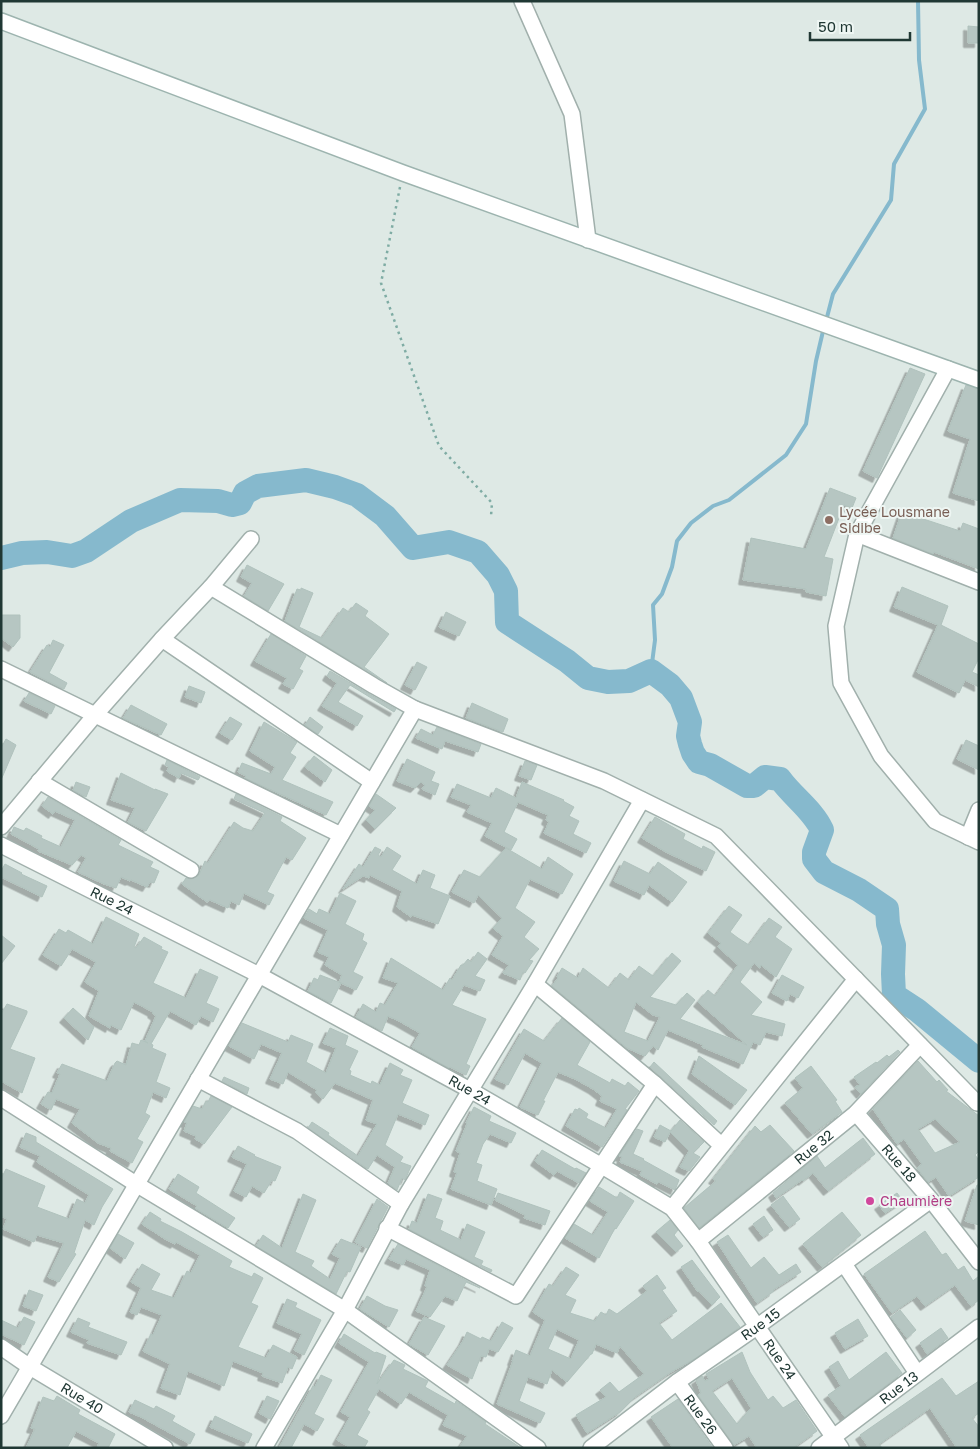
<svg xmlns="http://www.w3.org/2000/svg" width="980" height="1449" viewBox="0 0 980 1449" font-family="'Golos Text',sans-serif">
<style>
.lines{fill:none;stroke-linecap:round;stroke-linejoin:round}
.stream{stroke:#86b9cd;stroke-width:4}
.river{stroke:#86b9cd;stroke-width:24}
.building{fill:#b6c6c2;stroke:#b0c2bd;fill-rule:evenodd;filter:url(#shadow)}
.minor-casing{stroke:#a1b0ac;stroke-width:18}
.tertiary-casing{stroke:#a1b0ac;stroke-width:18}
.secondary-casing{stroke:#9db4af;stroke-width:18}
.path{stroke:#7faca4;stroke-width:2.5;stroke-dasharray:2.5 4;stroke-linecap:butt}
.minor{stroke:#fff;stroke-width:15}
.tertiary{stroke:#fff;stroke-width:15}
.secondary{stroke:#fff;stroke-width:15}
.education-dot{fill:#8d6e63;stroke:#eef6f3;stroke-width:2}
.hotel-dot{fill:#d1479c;stroke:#eef6f3;stroke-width:2}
.labels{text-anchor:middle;stroke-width:4;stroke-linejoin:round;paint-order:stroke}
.education-label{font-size:14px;fill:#785e54;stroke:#eef6f3;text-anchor:start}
.street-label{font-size:14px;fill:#203834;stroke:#eef6f3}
.hotel-label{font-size:14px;fill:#b23c85;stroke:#eef6f3;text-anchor:start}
</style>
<defs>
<filter id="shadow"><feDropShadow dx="-4.5" dy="4.5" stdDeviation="0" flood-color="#0004"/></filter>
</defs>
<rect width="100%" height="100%" fill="#dee9e5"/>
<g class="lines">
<path class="stream" d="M826 321 833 294 891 200 894 164 925 109 919 60 918 1
M651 671 655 640 653 605 662 594 672 567 677 541 691 523 713 506 729 500 786 455 806 424 816 361 824 327"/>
<path class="river" d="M1 558 22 553 47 552 72 556 86 551 131 521 180 500 218 501 232 505 240 503 245 493 258 486 306 480 335 487 357 495 385 516 413 548 449 542 478 552 498 575 506 591 507 622 567 661 588 678 608 682 629 681 651 671 670 685 681 698 690 722 688 736 690 744 693 753 699 762 710 765 747 786H754L765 777 780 779C793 797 813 810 822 830L814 852V859L824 872 859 890 887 909 888 924 894 945 893 974 894 995 917 1010 979 1061"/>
</g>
<path class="building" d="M968 26 979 27V43H968Z
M910 368 925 374 877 478 863 471Z
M966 385 979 389V501L953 493 970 439 948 431Z
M830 488 856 498 852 508 844 505 824 557 833 559 826 596 806 592V589L743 580 751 538 806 549Z
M902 512 960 531 963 523 979 529V569L934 552 933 554 893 538Z
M247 565 284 584 268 611 244 596 252 583 241 577Z
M902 587 948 606 941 625 979 644V658L972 672 979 675V687L965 680 959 693 917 672 938 625 894 607Z
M301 588 313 593 299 627 322 638 343 608 349 612 356 603 368 611 365 616 389 634 364 667 387 683 285 621 297 589 301 590Z
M446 612 466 622 459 636 439 627Z
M1 615H20V638L13 647 1 638Z
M271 634 306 656 299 669 303 671 293 689 283 684 287 678 255 661Z
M53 640 64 645 49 673 67 683 64 689 30 672 47 645 50 647Z
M417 662 427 667 415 690 405 685Z
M330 671 369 694 396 709 394 712 350 685 338 702 363 716 357 726 322 706 337 683 327 676Z
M189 686 205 692 201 703 185 697Z
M29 693 55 706 51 714 24 701Z
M472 703 508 719 503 732 466 718Z
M131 705 167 724 161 735 123 718Z
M230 717 242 724 232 740 220 733Z
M310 717 323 727 318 734 305 725Z
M264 722 297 742 290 753 296 757 282 780 333 802 326 815 245 778 246 776 238 772 242 763 271 774 275 767 250 751Z
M437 727 481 744 478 752 445 741 442 749 416 738 421 729 433 735Z
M6 739 16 745 1 780V748Z
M966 740 979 746V770L957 759Z
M314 756 332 770 325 782 305 767Z
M407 759 435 772 431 781 439 784 435 795 422 789 425 785 421 782 415 788 397 781Z
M167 760 200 777 198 780 181 773 179 778 170 773 167 771 169 767 165 765Z
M525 761 537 765 531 780 519 776Z
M121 773 155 790V789L168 794 146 831 128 822 135 808 111 800Z
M76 782 90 787 86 797 73 790Z
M522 782 564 800 563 801 574 807 569 816 579 821 573 834 591 843 586 853 544 833 549 822 546 820 548 815 518 802 504 832 517 839 511 850 485 836 492 823 467 812 471 805 451 797 457 784 491 798 496 788 516 798Z
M236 794 282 817 280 821 306 838 292 860 286 857 267 892 274 895 269 905 244 893 239 905 231 901 228 908 210 900 207 902 182 884 186 878 191 879 199 875 205 861 208 863 234 822 243 828 253 831 265 813 234 799Z
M376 794 396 808 375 829 366 820 375 810 369 806Z
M48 797 121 840 118 845 153 862 150 867 159 871 154 883 150 882 147 887 131 880 130 881 121 877 116 888 104 884 78 872 86 858 81 855 72 865 38 851 39 849 11 834 14 827 24 831 26 828 42 836 41 838 61 847 75 820 55 811 53 814 42 806Z
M655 817 685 834 683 839 702 849 703 846 715 852 706 871 666 852 642 838Z
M375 847 381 850 378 855 381 857 387 847 401 856 392 870 417 884 423 870 435 875 430 888 450 896 438 924 412 915 411 917 397 907 402 891 370 875 369 878 363 876 343 889 359 864 363 867Z
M506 848 542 869 548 857 573 874 562 894 530 879 515 908 535 922 524 937 539 949 529 960 533 961 525 973 523 972 520 980 503 973 509 965 492 955 503 936 493 928 502 918 478 895 474 903 452 892 464 870 480 877Z
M624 861 650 874 658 862 687 882 672 902 649 885 644 895 614 881Z
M5 864 22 873 21 874 47 886 42 897 1 877V871Z
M340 893 356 901 345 924 364 934 362 940 367 943 353 972 363 977 356 990 339 982 342 975 325 965 329 957 318 952 328 930 304 918 309 909 317 914 319 909 330 914Z
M729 906 742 915 730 932 738 938 749 945 769 918 782 927 775 937 792 949 776 977 761 965 760 968 754 963 740 982 762 1002 751 1015 785 1024 782 1036 766 1032 760 1045 753 1042 743 1064 702 1047 703 1045 668 1030 658 1050 653 1046 645 1056 627 1048 552 986 558 978 557 977 562 968 578 978 583 968 609 988 620 973 629 980 639 966 653 976 672 953 681 961 650 997 676 1005 687 993 695 1000 680 1019 747 1045 698 1002 708 990 715 996 738 965 718 947 721 943 708 933ZM636 1002 653 1015 660 1017 648 1041 624 1032Z
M106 917 139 934 134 947 136 948 144 937 162 947 161 949 168 952 153 983 186 998 200 969 218 977 206 1003 219 1009 213 1022 201 1016 196 1025 170 1011 151 1044 153 1045 152 1048 166 1054 156 1082 170 1088 166 1098 153 1092 145 1113 150 1116 137 1139 143 1142 132 1163 110 1151 111 1148 98 1143 72 1123 80 1109 56 1099 51 1110 41 1104 48 1092 52 1093 60 1074 57 1073 62 1064 107 1081 115 1063 117 1061 126 1065 132 1043 139 1045 141 1040 148 1043 145 1041 156 1016 152 1013 153 1012 134 1002 121 1030 111 1025 110 1028 89 1016 99 991 85 982 96 962 72 949 61 966 43 955 59 929 66 933 68 930 93 944Z
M1 935 15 946 1 964Z
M478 952 487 959 475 976 485 980 480 991 464 985 452 1005 486 1019 466 1064 470 1066 466 1075 450 1067 449 1068 412 1047 420 1033 399 1021 388 1016 382 1031 356 1017 363 1004 376 1012 380 1003 385 1005 398 983 383 978 391 958 443 990 450 978 452 980 461 965H463L468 959 471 962Z
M320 975 341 983 331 1003 308 991 314 978 318 980Z
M782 975 804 987 798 998 790 994 787 1001 772 993Z
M7 1004 27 1011V1013L10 1049 35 1058 22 1093 1 1081V1014Z
M73 1008 94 1027 88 1040 64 1018Z
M562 1018 590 1042 577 1065 610 1083 612 1079 625 1086 628 1082 639 1091 625 1109 627 1110 602 1147 566 1126 575 1109 578 1110 579 1108 588 1114 586 1118 606 1128 617 1109 600 1101 602 1096 593 1089 575 1079 558 1072 543 1101H545L538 1115 520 1107 542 1063 525 1053 508 1085 495 1079 524 1029 544 1041Z
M242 1023 288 1042 291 1035 313 1044 306 1062 326 1073 336 1048 323 1043 330 1028 348 1036 345 1045 358 1051 349 1070 351 1071 350 1075 371 1084 372 1081 380 1085 390 1063 403 1070 400 1075 412 1080 402 1103 429 1115 425 1125 398 1114 385 1145 403 1157 400 1162 411 1166 406 1178 405 1180 402 1178 397 1190 388 1183 395 1167 377 1155 368 1169 308 1128 312 1122 329 1133 328 1135 358 1156 377 1124 366 1120 373 1100 335 1083 323 1099 315 1092 317 1090 288 1072 283 1084 270 1079 282 1053 261 1044 254 1059 229 1046Z
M898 1050 900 1052 861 1094 855 1087 860 1085 854 1077 876 1062 877 1063 887 1055 889 1057Z
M699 1056 747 1090 735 1105 692 1074Z
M918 1061 937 1082 939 1080 948 1090 946 1091 979 1116V1151L975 1155 979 1160V1177L949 1196 936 1177 928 1182 917 1168 922 1164 904 1139 897 1144 873 1109ZM935 1119 960 1142 935 1153 918 1129Z
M654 1062 717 1121 714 1125 650 1067Z
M811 1066 837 1100 835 1101 842 1112 812 1134 785 1103 803 1088 795 1078Z
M224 1077 249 1088 247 1094 222 1081Z
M211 1096 232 1107 204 1144 195 1139 196 1136 184 1131 187 1123 184 1122 193 1106 202 1109 206 1101 208 1102Z
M474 1107 491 1116 489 1121 516 1133 511 1143 490 1134 483 1144 476 1163 482 1165 477 1181 497 1189 491 1205 451 1189 457 1173 454 1172 460 1153 456 1151 467 1124 466 1123Z
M680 1120 704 1142 693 1153 700 1157 689 1171 680 1167 689 1151 670 1132 665 1142 654 1137 660 1125 671 1131Z
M770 1125 794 1151 699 1228 684 1208 716 1181 713 1179 755 1126 761 1132Z
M637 1129 643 1131 633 1154 644 1159 643 1160 679 1180 675 1190 659 1182 657 1184 640 1175 642 1171 620 1162 622 1157 619 1156Z
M26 1133 36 1137V1142L113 1189 102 1207 94 1225 85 1220 74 1253 76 1254 59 1282 48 1277 64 1243 37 1235 34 1242 3 1229 7 1219 1 1216V1179L6 1169 45 1186 37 1207 69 1219 77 1199 85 1203 89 1195 37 1162 40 1156 20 1147Z
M863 1138 875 1154 828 1191 813 1173 803 1181 802 1180 776 1198 773 1193 817 1156 825 1168Z
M238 1146 255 1155 254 1156 281 1167 275 1181 272 1180 264 1193 252 1186 246 1197 234 1191 247 1164 232 1157Z
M542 1150 575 1169 576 1168 586 1173 579 1183 557 1171 554 1175 535 1161Z
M178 1174 199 1187 196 1193 235 1218 228 1228 195 1208 197 1206 169 1189Z
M977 1185H979V1225L965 1221Z
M599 1187 617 1198 620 1192 634 1201 616 1229 615 1228 599 1258 565 1238 574 1224 593 1235 608 1212 590 1201Z
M498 1193 550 1211 545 1225 524 1218 525 1215 495 1200Z
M897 1193 903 1201 885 1213 879 1205Z
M303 1194 316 1200 295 1252 314 1261 311 1266 330 1279 340 1258 332 1254 341 1239 361 1247 350 1272 347 1271 336 1294 256 1246 263 1235 282 1248Z
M428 1194 442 1199 435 1218 443 1221 440 1230 461 1240 467 1224 485 1232 474 1257 483 1261 481 1265 492 1270 491 1272 409 1229 412 1221 417 1223Z
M783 1196 800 1219 789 1227 771 1205Z
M377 1199 388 1207 367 1248 355 1242Z
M150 1212 161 1219 160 1221 182 1232 232 1261 229 1267 252 1277 254 1273 263 1278 251 1303 258 1306 238 1347 266 1358 273 1345 297 1357 292 1369 288 1367 282 1383 262 1376 263 1373 233 1361 224 1386 188 1371 180 1395 161 1388 170 1364 143 1351 151 1334 153 1335 162 1315 141 1307 137 1315 130 1312 141 1288 131 1282 142 1264 160 1274 151 1290 174 1298 187 1271 191 1273 200 1255 176 1242 175 1244 165 1239 142 1224Z
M842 1212 861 1235 822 1267 803 1244Z
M764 1216 773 1230 763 1237 753 1224Z
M670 1220 678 1230 674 1235 683 1246 676 1252 656 1232Z
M925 1231 942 1255 946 1253 958 1270 964 1266 973 1281 979 1276V1300L971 1306 955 1285 925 1306 917 1296 892 1313 864 1274Z
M118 1234 134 1243 125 1259 110 1248Z
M728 1235 751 1268 764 1257 779 1275 796 1264 801 1272 773 1290 774 1291 757 1303 717 1242Z
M398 1244 480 1288 466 1282 457 1301 445 1296 430 1317 416 1311 427 1287 425 1286 430 1270 406 1259 403 1265 389 1259Z
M692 1260 720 1297 712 1305 699 1291 698 1292 681 1267Z
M566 1267 579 1275 565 1295 576 1300 570 1313 595 1321 601 1312 606 1315 609 1309 617 1314 647 1291 643 1286 657 1275 666 1288 662 1290 677 1311 659 1323 672 1340 721 1303 740 1327 696 1358 671 1372 635 1397 620 1412 587 1433 576 1415 606 1397 600 1390 610 1382 619 1392 644 1374 620 1346 617 1353 596 1344 592 1354H591L567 1382 552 1370 547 1384 528 1377 519 1401 545 1413 540 1423 497 1404 513 1361H512L516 1350 530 1356 545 1320 533 1312 549 1284 553 1286ZM557 1329 579 1340 571 1359 548 1349Z
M29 1290 43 1295 36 1311 23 1306Z
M367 1296 385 1306 398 1310 389 1327 360 1309Z
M287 1299 297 1303 295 1307 321 1320 304 1355 294 1350 302 1334 277 1323Z
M900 1310 916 1330 907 1338 891 1317Z
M24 1317 35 1322 24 1345 1 1334V1320L18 1328Z
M424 1317 445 1326 428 1355 409 1344Z
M78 1318 90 1323 88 1327 127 1342 121 1355 87 1343 89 1340 71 1332Z
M858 1319 868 1336 845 1349 835 1333Z
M502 1322 513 1328 498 1352 489 1349 486 1357 481 1356 472 1379 447 1365 463 1341 467 1332 481 1339 482 1337 491 1341Z
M941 1328 948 1338 927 1354 920 1343Z
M344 1334 375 1353 376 1352 386 1356 377 1384 394 1360 405 1365 403 1369 428 1381 425 1387 455 1404 456 1401 486 1422 485 1424 521 1448H459L467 1436 443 1425 448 1415 409 1392 401 1404 379 1389 367 1410 370 1412 357 1435 368 1441 364 1448H351L337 1440 350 1417 341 1412 369 1362 339 1343Z
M742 1352 750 1372 768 1400 773 1396 783 1408 796 1400 817 1431 793 1448H757L749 1436 734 1445 698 1395 701 1393 696 1380 702 1376 705 1381 709 1379 706 1374ZM732 1378 751 1408 737 1424 712 1391Z
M886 1352 902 1373 845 1417 828 1395 841 1386 829 1367 838 1361 849 1380Z
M321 1375 332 1380 314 1414 324 1419 317 1431 304 1424 291 1448H279L313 1386 315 1387Z
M942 1378 956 1396 979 1381V1413L972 1418 979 1427V1448H957L930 1408 879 1444 882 1448H869L860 1435Z
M57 1396 80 1410 78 1414 115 1434 108 1448H97L99 1443 76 1431 67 1448H26L35 1429 31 1428 43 1397 54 1401Z
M267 1396 279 1401 270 1419 259 1413Z
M678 1399 713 1448H673L651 1417Z
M135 1400 154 1409 156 1406 175 1416 172 1421 195 1434 190 1444 141 1417 129 1412Z
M215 1416 252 1434 248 1443 210 1427Z"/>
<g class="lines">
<g class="minor-casing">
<g id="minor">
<path d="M522 1 572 114 588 240"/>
<path d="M948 369 857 534 836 626 841 683 881 756 935 821 979 842"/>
<path d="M857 534 979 582"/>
<path d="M211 587 374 686 415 709 604 781 716 836 977 1103"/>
<path d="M162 639 372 782"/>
<path d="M1 669 341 835"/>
<path d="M39 781 191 870"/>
<path d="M1 827 95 715 162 639 211 587 251 539"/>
<path d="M968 837 979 810"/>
<path id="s1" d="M1 845 259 975 470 1090 602 1166 672 1208 698 1241 841 1448"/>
<path d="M535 984 655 1084 721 1145"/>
<path d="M198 1079 297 1131 401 1204"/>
<path d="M1 1098 136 1184 345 1310 538 1448"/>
<path id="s2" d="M856 1113 931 1200 979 1262"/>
<path d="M672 1208 856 979"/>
<path d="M387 1228 516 1296 655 1084"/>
<path id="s3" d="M698 1241 856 1113 920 1045"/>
<path d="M844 1264 917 1373"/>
<path id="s4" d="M1 1347 30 1367 165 1448"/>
<path id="s5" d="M677 1382 725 1448"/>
<path d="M1 1416 415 709"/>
<path d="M264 1448 345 1310 401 1204 535 984 642 800"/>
<path id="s6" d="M591 1448 677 1382 758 1326 931 1200"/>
</g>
</g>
<g class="tertiary-casing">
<g id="tertiary">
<path id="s7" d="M819 1448 979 1327"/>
</g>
</g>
<g class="secondary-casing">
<path id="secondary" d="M1 21 403 173 979 380"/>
</g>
<path class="path" d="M400 187 381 283 439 446 492 503 491 516"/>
<use href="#minor" class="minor"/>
<use href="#tertiary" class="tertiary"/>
<use href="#secondary" class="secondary"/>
</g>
<circle class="education-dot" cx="829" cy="520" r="5"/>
<circle class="hotel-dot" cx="870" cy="1201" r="5"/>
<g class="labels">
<g class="education-label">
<text x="839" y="517">Lycée Lousmane<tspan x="839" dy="16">Sidibe</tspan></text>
</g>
<g class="street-label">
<text dy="5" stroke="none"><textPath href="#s1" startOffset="124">Rue 24</textPath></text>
<text dy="5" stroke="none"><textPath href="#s1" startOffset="529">Rue 24</textPath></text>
<text dy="5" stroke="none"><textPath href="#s3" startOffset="149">Rue 32</textPath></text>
<text dy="5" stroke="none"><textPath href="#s2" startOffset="66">Rue 18</textPath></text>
<text dy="5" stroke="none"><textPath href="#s6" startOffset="210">Rue 15</textPath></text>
<text dy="5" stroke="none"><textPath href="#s1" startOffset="949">Rue 24</textPath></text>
<text dy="5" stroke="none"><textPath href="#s7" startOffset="100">Rue 13</textPath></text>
<text dy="5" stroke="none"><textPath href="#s4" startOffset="96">Rue 40</textPath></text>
<text dy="5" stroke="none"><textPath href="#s5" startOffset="40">Rue 26</textPath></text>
</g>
<g class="hotel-label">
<text x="880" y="1206">Chaumière</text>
</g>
</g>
<rect width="980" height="1449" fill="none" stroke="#203834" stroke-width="5"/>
<path d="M810 32v8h100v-8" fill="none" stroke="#203834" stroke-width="2.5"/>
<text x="818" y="32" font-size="15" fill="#203834" stroke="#eef6f3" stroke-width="4" paint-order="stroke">50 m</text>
</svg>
